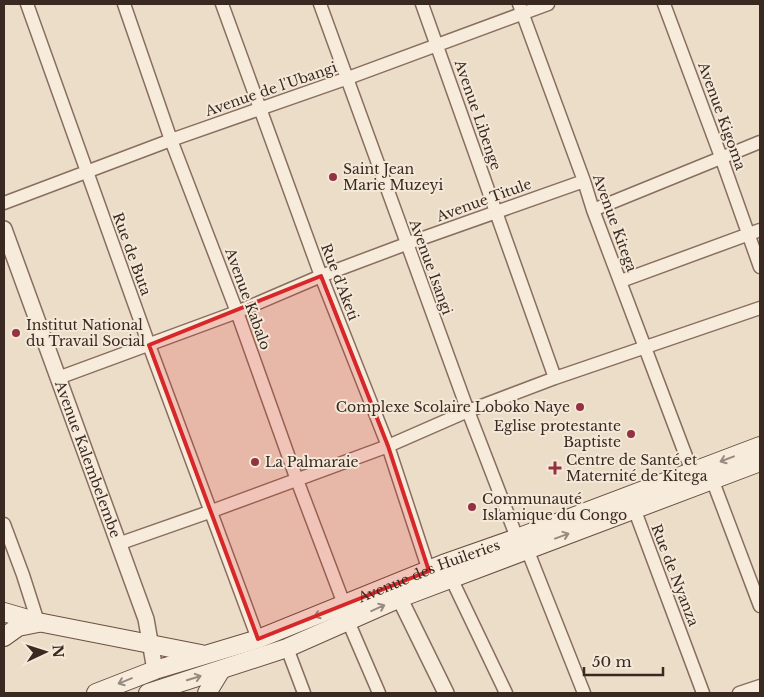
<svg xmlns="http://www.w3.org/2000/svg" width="764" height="697" viewBox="0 0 764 697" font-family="'Libre Baskerville',serif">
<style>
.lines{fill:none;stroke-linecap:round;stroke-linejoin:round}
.minor-casing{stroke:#886e5e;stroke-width:15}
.tertiary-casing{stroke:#886e5e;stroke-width:18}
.secondary-casing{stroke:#6a5041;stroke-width:20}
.minor{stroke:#f7ebdc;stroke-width:12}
.tertiary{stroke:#f7ebdc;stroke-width:15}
.secondary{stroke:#f7ebdc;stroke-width:18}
.oneway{stroke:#988a7e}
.marked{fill:#d62828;fill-opacity:0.2;stroke:#d62828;stroke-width:4;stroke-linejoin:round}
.poi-dot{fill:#943241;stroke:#f4e8d8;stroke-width:2}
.labels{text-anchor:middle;stroke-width:4;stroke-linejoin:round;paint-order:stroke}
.street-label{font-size:14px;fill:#392921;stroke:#f4e8d8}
.poi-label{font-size:14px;fill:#392921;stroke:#f4e8d8;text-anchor:start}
</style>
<rect width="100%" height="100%" fill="#ecddc9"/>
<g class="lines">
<g class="minor-casing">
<path id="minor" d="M27 4 149 345 258 639
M124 4 171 140 237 312 297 480 344 604
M222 4 321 276 388 446 429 571
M320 4 468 411 517 538
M422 4 555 378
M519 4 584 181 593 210 692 472
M664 4 721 157 760 267
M4 203 171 140 348 78 548 4
M593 210 760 142
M621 281 760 230
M58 378 237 312 321 276 406 244 584 181
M712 479 760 606
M632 503 703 693
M4 524 23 575 38 622
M118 544 212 511 388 446 468 411 555 378 760 308
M527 549 584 693
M451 578 506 693
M348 621 379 693
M287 648 304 693
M739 693 760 686"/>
</g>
<g class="tertiary-casing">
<g id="tertiary">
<path id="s1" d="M4 229 146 619 155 670"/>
<path d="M395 589 446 693"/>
</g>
</g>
<g class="secondary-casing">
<g id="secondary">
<path d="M4 612 38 622 201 654"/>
<path d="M4 637 18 627 38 623"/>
<path id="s2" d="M96 693 155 670 258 639 443 564 517 538 760 446"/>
<path d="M148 693 287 648 400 598 760 462"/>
<path d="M207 693 221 670"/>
</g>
</g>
<use href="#minor" class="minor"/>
<use href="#tertiary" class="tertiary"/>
<use href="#secondary" class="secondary"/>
</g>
<defs><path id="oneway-shaft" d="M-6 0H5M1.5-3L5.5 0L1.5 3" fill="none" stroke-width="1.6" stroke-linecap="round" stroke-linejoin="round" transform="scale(1.25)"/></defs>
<g class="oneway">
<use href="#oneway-shaft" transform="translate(727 459) rotate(159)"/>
<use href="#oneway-shaft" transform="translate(562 536) rotate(-20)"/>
<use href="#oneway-shaft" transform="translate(378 608) rotate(-24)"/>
<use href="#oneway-shaft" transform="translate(321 614) rotate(158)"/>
<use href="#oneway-shaft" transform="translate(194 678) rotate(-17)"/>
<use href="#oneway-shaft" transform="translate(125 681) rotate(158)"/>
</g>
<path class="marked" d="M321 276 388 446 429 571 258 639 149 345Z"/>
<g class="poi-dot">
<circle cx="333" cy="177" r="5"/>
<circle cx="16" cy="333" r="5"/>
<circle cx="580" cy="407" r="5"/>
<circle cx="631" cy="434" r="5"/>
<circle cx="255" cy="462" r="5"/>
<path d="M552.5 460.5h5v5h5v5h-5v5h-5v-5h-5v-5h5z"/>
<circle cx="472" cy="507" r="5"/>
</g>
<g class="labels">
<g class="street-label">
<text transform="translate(271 89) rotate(-19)" y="5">Avenue de l'Ubangi</text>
<text transform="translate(478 115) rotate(71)" y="5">Avenue Libenge</text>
<text transform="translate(722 116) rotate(70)" y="5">Avenue Kigoma</text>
<text transform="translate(484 200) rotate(-20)" y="5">Avenue Titule</text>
<text transform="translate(615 223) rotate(70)" y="5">Avenue Kitega</text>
<text transform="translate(132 254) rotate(70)" y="5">Rue de Buta</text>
<text transform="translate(431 267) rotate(70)" y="5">Avenue Isangi</text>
<text transform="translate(340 282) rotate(69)" y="5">Rue d'Aketi</text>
<text transform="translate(248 299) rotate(70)" y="5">Avenue Kabalo</text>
<text dy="5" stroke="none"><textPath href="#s1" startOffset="245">Avenue Kalembelembe</textPath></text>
<text dy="5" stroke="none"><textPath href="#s2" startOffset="355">Avenue des Huileries</textPath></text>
<text transform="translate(675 575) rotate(69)" y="5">Rue de Nyanza</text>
</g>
<g class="poi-label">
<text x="343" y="174">Saint Jean<tspan x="343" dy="16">Marie Muzeyi</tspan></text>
<text x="26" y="330">Institut National<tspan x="26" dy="16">du Travail Social</tspan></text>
<text x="570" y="412" text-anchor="end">Complexe Scolaire Loboko Naye</text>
<text x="621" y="431" text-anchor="end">Eglise protestante<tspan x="621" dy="16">Baptiste</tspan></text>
<text x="566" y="465">Centre de Santé et<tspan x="566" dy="16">Maternité de Kitega</tspan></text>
<text x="265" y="467">La Palmaraie</text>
<text x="482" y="504">Communauté<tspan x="482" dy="16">Islamique du Congo</tspan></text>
</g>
</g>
<rect width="764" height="697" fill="none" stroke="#392921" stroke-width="10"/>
<g transform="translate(45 652) rotate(86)" stroke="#f4e8d8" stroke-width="4" paint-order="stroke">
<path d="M0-4L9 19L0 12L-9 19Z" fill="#392921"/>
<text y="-8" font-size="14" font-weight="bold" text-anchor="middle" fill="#392921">N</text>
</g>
<path d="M584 667v8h79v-8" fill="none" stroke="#392921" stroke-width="2.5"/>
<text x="592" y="667" font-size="15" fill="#392921" stroke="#f4e8d8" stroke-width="4" paint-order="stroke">50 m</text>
</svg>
